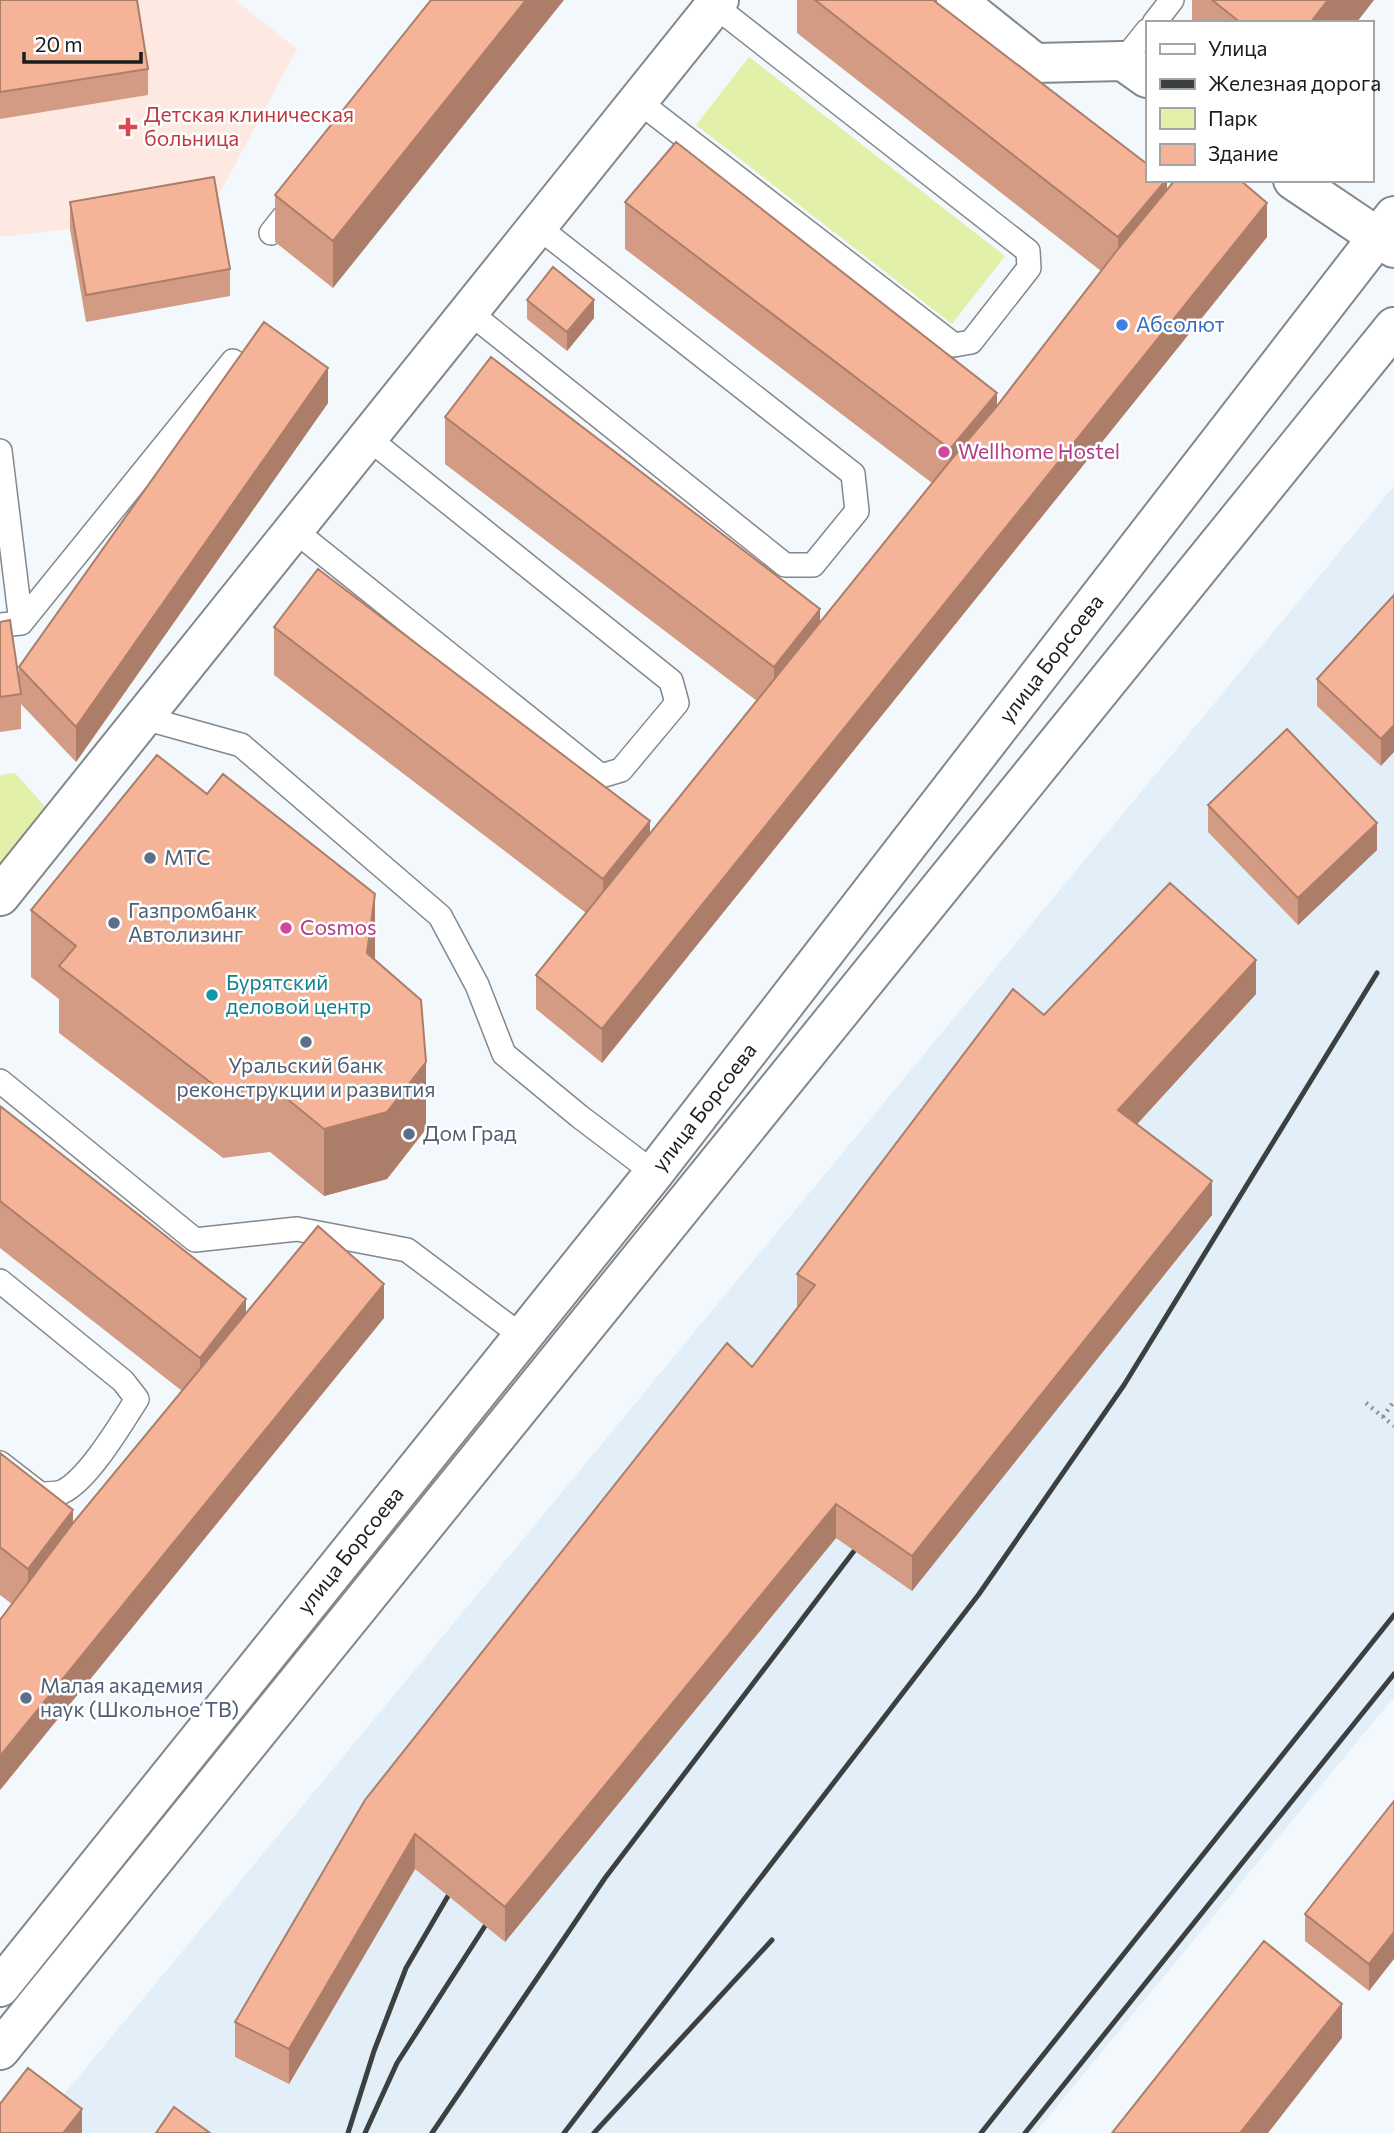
<svg xmlns="http://www.w3.org/2000/svg" width="1394" height="2133" viewBox="0 0 1394 2133" font-family="Commissioner,sans-serif">
<style>
.built{fill:#e2eef8}
.medical{fill:#fde9e1}
.green{fill:#e3f0aa}
.lines{fill:none;stroke-linecap:round;stroke-linejoin:round}
.service-casing{stroke:#83888c;stroke-width:26}
.minor-casing{stroke:#83888c;stroke-width:42}
.primary-casing{stroke:#83888c;stroke-width:42}
.path{stroke:#8e9295;stroke-width:4.5;stroke-dasharray:2 5;stroke-linecap:butt}
.service{stroke:#fff;stroke-width:23}
.minor{stroke:#fff;stroke-width:38}
.primary{stroke:#fff;stroke-width:38}
.rail{stroke:#3d4041;stroke-width:5}
.wall{fill:#d39b83}
.shaded-wall{fill:#ac7e6a}
.building{fill:#f5b498;stroke:#ac7e6a;stroke-width:2}
.health-dot{fill:#e0444e;stroke:#fff;stroke-width:2.5}
.shop-dot{fill:#3f7fe0;stroke:#fff;stroke-width:2.5}
.hotel-dot{fill:#d1479c;stroke:#fff;stroke-width:2.5}
.service-dot{fill:#5c6f8a;stroke:#fff;stroke-width:2.5}
.culture-dot{fill:#0f9aa8;stroke:#fff;stroke-width:2.5}
.labels{text-anchor:middle;stroke-width:5;stroke-linejoin:round;paint-order:stroke}
.health-label{font-size:21px;fill:#be3a42;stroke:#fff;text-anchor:start}
.shop-label{font-size:21px;fill:#366cbe;stroke:#fff;text-anchor:start}
.hotel-label{font-size:21px;fill:#b23c85;stroke:#fff;text-anchor:start}
.street-label{font-size:21px;fill:#1a1c1d;stroke:#fff}
.service-label{font-size:21px;fill:#4e5e75;stroke:#fff;text-anchor:start}
.culture-label{font-size:21px;fill:#0d838f;stroke:#fff;text-anchor:start}
</style>
<rect width="100%" height="100%" fill="#f3f8fd"/>
<path class="built" d="M1394 486V1697L1035 2133H32Z"/>
<path class="medical" d="M0 0H235L297 49 214 204 70 229 0 237Z"/>
<path class="green" d="M749 57 1005 256 952 324 696 125Z
M15 773 59 822 0 896V775Z"/>
<g class="lines">
<g class="service-casing">
<path id="service" d="M1154 23 1172 0
M1123 61 1147 31
M638 101 954 345 971 342 1029 268 1028 251 715 6
M271 233 294 204
M469 312 785 565H813L857 511 853 474 538 227
M0 451 21 623
M294 530 601 776 621 770 677 703 671 681 368 438
M0 625 21 623 233 361
M144 718 241 745 440 916 477 985 504 1054 579 1116 654 1173
M0 1081 195 1240 297 1229 407 1250 523 1337
M0 1281 123 1381 137 1399C121 1424 88 1480 62 1492 56 1494 47 1494 40 1494L0 1463"/>
</g>
<g class="minor-casing">
<path id="minor" d="M956 0 1035 63 1123 61 1147 78
M1293 180 1394 248
M0 896 719 0"/>
</g>
<g class="primary-casing">
<g id="primary">
<path id="s1" d="M0 1987 654 1173 1394 216"/>
<path d="M0 2050 1394 327"/>
</g>
</g>
<path class="path" d="M1366 1403 1394 1426
M1383 1417 1394 1401"/>
<use href="#service" class="service"/>
<use href="#minor" class="minor"/>
<use href="#primary" class="primary"/>
<path class="rail" d="M348 2133 374 2051 406 1968 448 1896
M365 2133 397 2063 485 1926
M432 2133 605 1878 854 1551
M564 2133 979 1594 1124 1385 1377 973
M594 2133 772 1940
M981 2133 1394 1615
M1025 2133 1394 1674"/>
</g>
<path class="wall" d="M0 0 148 69V95L0 119Z
M431 0 333 288 275 242V195Z
M797 0H933L1167 180V190L1267 237 602 1063 536 1009V975L586 913 274 675V627L650 834 757 701 445 464V417L820 622 932 483 625 249V202L997 406 1101 271 797 33Z
M1192 0H1374L1356 23H1192Z
M70 202 230 269V296L86 322 70 229Z
M527 300 594 318 567 351 527 319Z
M328 403 76 762 21 704V729L0 732V622L19 680V667Z
M1394 595 1381 766 1317 706V679Z
M1208 805 1377 850 1298 925 1208 832Z
M31 910 375 961 426 1129 387 1179 324 1196 270 1152 223 1158 59 1033V999L31 977Z
M1256 994 1137 1124 1212 1215 912 1591 836 1538 505 1942 415 1869 289 2084 235 2057V2022L752 1367 797 1308V1274L1044 1015Z
M0 1106 246 1314 384 1318 0 1790V1620L12 1604 0 1595V1453L73 1523 182 1391 0 1248Z
M1394 1801 1369 1991 1305 1941V1914Z"/>
<path class="shaded-wall" d="M526 0H564L333 288V241Z
M1328 0H1374L1356 23H1310Z
M1166 180H1167V226L1118 284V237Z
M1267 203V237L602 1063V1029Z
M594 300V318L567 351V332Z
M328 368V403L76 762V727Z
M997 393V440L950 496V449Z
M820 609V656L774 714V667Z
M1394 725V752L1381 766V739Z
M650 821V868L603 926V879Z
M1377 823V850L1298 925V898Z
M375 894V960L367 953Z
M1256 960V994L1118 1145V1110Z
M426 1062V1129L387 1179 324 1196V1129Z
M1212 1181V1215L912 1591V1556Z
M384 1284V1318L0 1790V1756Z
M246 1299V1346L200 1405V1358Z
M836 1504V1538L505 1942V1907Z
M73 1510V1557L28 1616V1569Z
M415 1834V1869L289 2084V2049Z
M1394 1932V1959L1369 1991V1964Z
M1342 2004V2038L1268 2133H1240Z
M82 2109V2133H63Z"/>
<path class="building" d="M0 0H137L148 69 0 92Z
M431 0H526L333 241 275 195Z
M815 0H933L1147 164V180H1166L1118 237Z
M1212 0H1328L1310 23H1241Z
M676 142 997 393 950 449 625 202Z
M214 177 230 269 86 295 70 202Z
M1175 180H1240L1267 203 602 1029 536 975 950 461 997 406 1118 249Z
M553 267 594 300 567 332 527 300Z
M264 322 328 368 76 727 19 667Z
M491 357 820 609 774 667 445 417Z
M318 569 650 821 603 879 274 627Z
M1394 595V725L1381 739 1317 679Z
M10 620 21 694 0 697V622Z
M1287 729 1377 823 1298 898 1208 805Z
M157 755 207 794 223 774 375 894 367 953 421 1000 426 1062 387 1112 324 1129 270 1085 223 1092 59 966 76 946 31 910Z
M1170 883 1256 960 1118 1110 1212 1181 912 1556 836 1504 505 1907 415 1834 289 2049 235 2022 365 1800 727 1343 752 1367 815 1285 797 1274 1013 989 1044 1015Z
M0 1106 246 1299 200 1358 0 1201Z
M318 1226 384 1284 0 1756V1620L73 1523Z
M0 1453 73 1510 28 1569 0 1547Z
M1394 1801V1932L1369 1964 1305 1914Z
M1264 1941 1342 2004 1240 2133H1112Z
M28 2068 82 2109 63 2133H0V2104Z
M174 2107 210 2133H156Z"/>
<path class="health-dot" d="M124.5 116.5h7v7h7v7h-7v7h-7v-7h-7v-7h7z"/>
<circle class="shop-dot" cx="1122" cy="325" r="7"/>
<g class="hotel-dot">
<circle cx="944" cy="452" r="7"/>
<circle cx="286" cy="928" r="7"/>
</g>
<g class="service-dot">
<circle cx="150" cy="858" r="7"/>
<circle cx="114" cy="923" r="7"/>
<circle cx="306" cy="1042" r="7"/>
<circle cx="409" cy="1134" r="7"/>
<circle cx="26" cy="1698" r="7"/>
</g>
<circle class="culture-dot" cx="212" cy="995" r="7"/>
<g class="labels">
<g class="health-label">
<text x="144" y="122">Детская клиническая<tspan x="144" dy="24">больница</tspan></text>
</g>
<g class="shop-label">
<text x="1136" y="332">Абсолют</text>
</g>
<g class="hotel-label">
<text x="958" y="459">Wellhome Hostel</text>
<text x="300" y="935">Cosmos</text>
</g>
<g class="street-label">
<text dy="7" stroke="none"><textPath href="#s1" startOffset="1694">улица Борсоева</textPath></text>
<text dy="7" stroke="none"><textPath href="#s1" startOffset="1127">улица Борсоева</textPath></text>
<text dy="7" stroke="none"><textPath href="#s1" startOffset="560">улица Борсоева</textPath></text>
</g>
<g class="service-label">
<text x="164" y="865">МТС</text>
<text x="128" y="918">Газпромбанк<tspan x="128" dy="24">Автолизинг</tspan></text>
<text x="306" y="1073" text-anchor="middle">Уральский банк<tspan x="306" dy="24">реконструкции и развития</tspan></text>
<text x="423" y="1141">Дом Град</text>
<text x="40" y="1693">Малая академия<tspan x="40" dy="24">наук (Школьное ТВ)</tspan></text>
</g>
<g class="culture-label">
<text x="226" y="990">Бурятский<tspan x="226" dy="24">деловой центр</tspan></text>
</g>
</g>
<rect x="1146" y="21" width="228" height="161" fill="#ffffff" stroke="#a3a4a5" stroke-width="2"/>
<rect x="1160" y="44" width="35" height="10" fill="#ffffff" stroke="#a3a4a5" stroke-width="2"/>
<text x="1208" y="56" font-size="21" fill="#1a1c1d">Улица</text>
<rect x="1160" y="79" width="35" height="10" fill="#3d4041" stroke="#a3a4a5" stroke-width="2"/>
<text x="1208" y="91" font-size="21" fill="#1a1c1d">Железная дорога</text>
<rect x="1160" y="108" width="35" height="21" fill="#e3f0aa" stroke="#a3a4a5" stroke-width="2"/>
<text x="1208" y="126" font-size="21" fill="#1a1c1d">Парк</text>
<rect x="1160" y="144" width="35" height="21" fill="#f5b498" stroke="#a3a4a5" stroke-width="2"/>
<text x="1208" y="161" font-size="21" fill="#1a1c1d">Здание</text>
<path d="M24 52v10h117v-10" fill="none" stroke="#1a1c1d" stroke-width="3.5"/>
<text x="35" y="52" font-size="21" fill="#1a1c1d" stroke="#ffffff" stroke-width="5" paint-order="stroke">20 m</text>
</svg>
